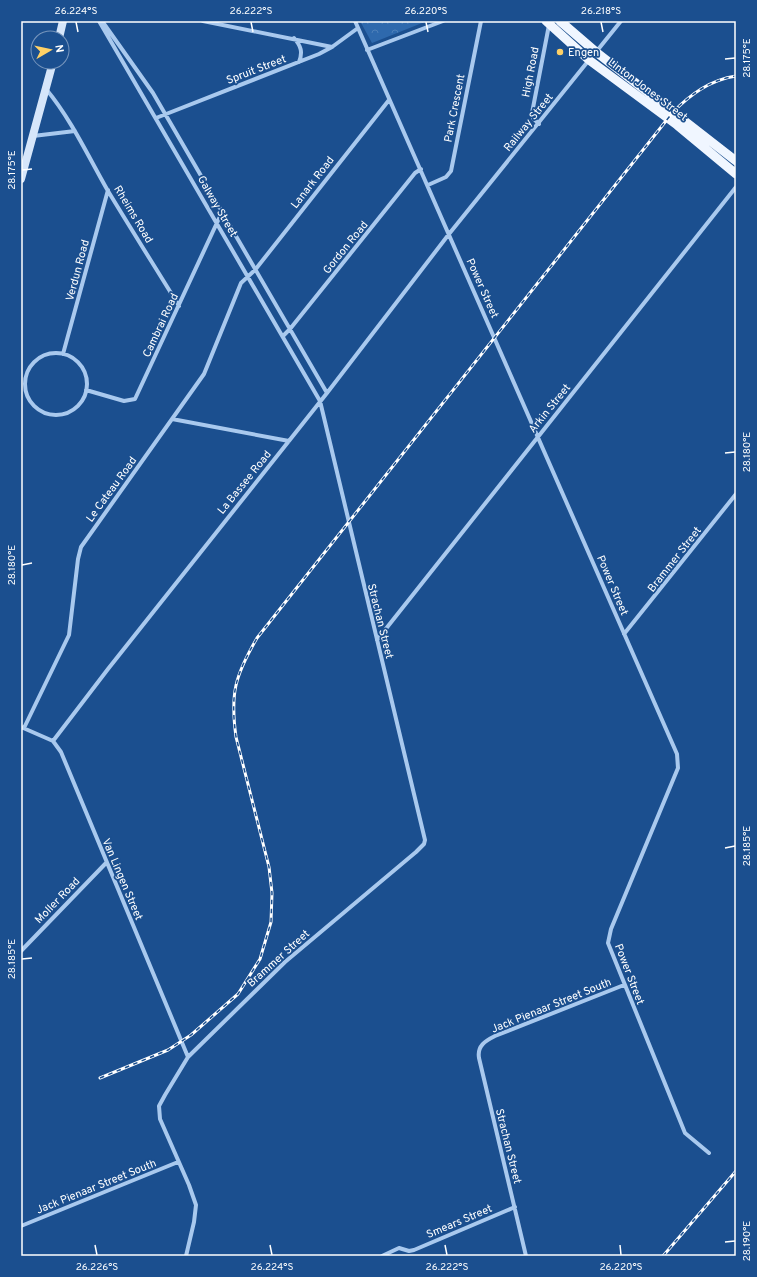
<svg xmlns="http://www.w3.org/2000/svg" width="757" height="1277" viewBox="0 0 757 1277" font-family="Overpass,sans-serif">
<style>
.park{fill:url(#park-crowns)}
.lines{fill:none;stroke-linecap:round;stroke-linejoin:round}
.street{stroke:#a9c9ee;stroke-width:4}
.secondary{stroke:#d6e6fa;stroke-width:8}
.primary{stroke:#f0f6ff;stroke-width:9}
.rail-casing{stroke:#fff;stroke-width:3}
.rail{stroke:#1b4f8f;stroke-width:1.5;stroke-dasharray:4.5;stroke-linecap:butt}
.ticks{fill:none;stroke:#fff;stroke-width:1.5}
.poi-dot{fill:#ffd166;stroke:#1b4f8f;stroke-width:1.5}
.labels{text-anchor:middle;stroke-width:3.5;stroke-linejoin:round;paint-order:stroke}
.poi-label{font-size:11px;fill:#fff;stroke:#1b4f8f;text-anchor:start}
.street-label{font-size:11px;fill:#fff;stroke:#1b4f8f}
.neatline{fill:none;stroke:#fff;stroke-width:1.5}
.ticks-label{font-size:10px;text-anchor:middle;fill:#fff}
</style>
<defs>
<pattern id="park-crowns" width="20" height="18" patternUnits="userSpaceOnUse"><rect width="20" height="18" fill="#2e69ad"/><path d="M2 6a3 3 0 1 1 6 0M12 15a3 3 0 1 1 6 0" fill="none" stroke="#4d80b9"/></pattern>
</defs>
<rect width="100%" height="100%" fill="#1b4f8f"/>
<path class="park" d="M360 21H427L372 43Z"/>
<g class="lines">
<path class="street" d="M99 21 320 401 425 840 424 844 416 852 285 962 188 1057 165 1095 159 1106 160 1119 189 1185 196 1205 194 1222 186 1256
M102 21 153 93 327 393
M203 21 332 47
M355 21 677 754 678 768 611 929 608 943 685 1133 709 1153
M294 38C301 46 303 52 299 62
M367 50 443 21
M596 52 621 21
M46 89C71 119 88 156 108 191 131 229 155 267 179 306
M156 118 319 54 332 47 358 28
M539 124 533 118 532 113 549 25
M33 136 75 131
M428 185 446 177 451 171 481 21
M283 336 290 329 415 173 421 169
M25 384a31 31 0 1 1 62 0a31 31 0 1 1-62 0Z
M63 354 108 190
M86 390 124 401 135 399 222 212
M172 419 289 441
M624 634 736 494
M377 640 736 187
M21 727 53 741 61 752 188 1057
M24 728 69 635 78 559 81 547 204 374 241 283 255 270 389 100
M53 741 108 669 327 393 449 234 589 60
M21 951 106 863
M21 1226 178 1162
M382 1256 399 1248 409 1251 414 1250 515 1207
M526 1256 479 1058C477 1046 485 1041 495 1036L624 985"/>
<path class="secondary" d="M59 38 63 21
M21 179 53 62"/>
<path class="primary" d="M546 21 589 60 677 125 736 174
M560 21 596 52 736 161"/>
<g class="rail-casing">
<path id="rail" d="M100 1078 168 1050 191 1035 238 994 260 959 271 922 272 893 269 867 236 737C230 693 235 676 257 638L673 112C691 94 710 80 736 76
M663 1256 736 1171"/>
</g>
<use href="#rail" class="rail"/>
</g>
<path class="ticks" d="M76 22 78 32M251 22 253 32M426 22 428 32M601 22 603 32M725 59 735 58M22 170 32 169M725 453 735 452M22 565 32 563M725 848 735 846M22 959 32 958M725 1242 735 1241M95 1245 97 1255M270 1245 272 1255M445 1245 447 1255M620 1245 621 1255"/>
<circle class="poi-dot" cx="560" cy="52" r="4"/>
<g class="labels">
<g class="poi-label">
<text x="568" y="56">Engen</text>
</g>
<g class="street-label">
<text transform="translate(256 69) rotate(-21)" y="4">Spruit Street</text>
<text transform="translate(530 72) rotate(-79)" y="4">High Road</text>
<text transform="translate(648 89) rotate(37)" y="4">Linton Jones Street</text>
<text transform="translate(454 108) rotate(-79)" y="4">Park Crescent</text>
<text transform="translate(528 122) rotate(-51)" y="4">Railway Street</text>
<text transform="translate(312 182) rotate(-52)" y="4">Lanark Road</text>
<text transform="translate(218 206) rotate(60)" y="4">Galway Street</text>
<text transform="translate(134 214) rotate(59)" y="4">Rheims Road</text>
<text transform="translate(345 247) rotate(-51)" y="4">Gordon Road</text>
<text transform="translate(77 270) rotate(-75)" y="4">Verdun Road</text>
<text transform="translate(483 288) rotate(66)" y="4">Power Street</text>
<text transform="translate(160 325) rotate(-65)" y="4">Cambrai Road</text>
<text transform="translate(549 408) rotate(-51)" y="4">Arkin Street</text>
<text transform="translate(244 482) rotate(-51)" y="4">La Bassee Road</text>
<text transform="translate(111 489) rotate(-54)" y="4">Le Cateau Road</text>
<text transform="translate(674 559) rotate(-52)" y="4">Brammer Street</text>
<text transform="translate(613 585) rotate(67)" y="4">Power Street</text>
<text transform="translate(381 621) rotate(76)" y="4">Strachan Street</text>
<text transform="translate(123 879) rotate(67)" y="4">Van Lingen Street</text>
<text transform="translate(57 900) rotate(-46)" y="4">Moller Road</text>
<text transform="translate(278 958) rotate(-42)" y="4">Brammer Street</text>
<text transform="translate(630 974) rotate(69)" y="4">Power Street</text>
<text transform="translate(551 1005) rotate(-22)" y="4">Jack Pienaar Street South</text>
<text transform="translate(509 1146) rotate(76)" y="4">Strachan Street</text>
<text transform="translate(96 1186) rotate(-22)" y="4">Jack Pienaar Street South</text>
<text transform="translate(459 1221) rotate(-23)" y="4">Smears Street</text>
</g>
</g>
<rect width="757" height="1277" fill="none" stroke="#1b4f8f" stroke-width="44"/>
<g transform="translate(50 50) rotate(81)"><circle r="19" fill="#1b4f8f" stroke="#7695bc"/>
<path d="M0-3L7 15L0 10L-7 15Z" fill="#ffd166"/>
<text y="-6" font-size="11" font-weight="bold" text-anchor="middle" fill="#ffffff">N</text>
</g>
<rect x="22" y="22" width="713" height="1233" class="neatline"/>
<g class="ticks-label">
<text x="76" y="14">26.224°S</text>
<text x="251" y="14">26.222°S</text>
<text x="426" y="14">26.220°S</text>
<text x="601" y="14">26.218°S</text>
<text transform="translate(746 58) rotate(-90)" y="4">28.175°E</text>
<text transform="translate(11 170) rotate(-90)" y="4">28.175°E</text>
<text transform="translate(746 452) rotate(-90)" y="4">28.180°E</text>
<text transform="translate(11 565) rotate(-90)" y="4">28.180°E</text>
<text transform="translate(746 846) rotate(-90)" y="4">28.185°E</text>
<text transform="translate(11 959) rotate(-90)" y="4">28.185°E</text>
<text transform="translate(746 1241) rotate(-90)" y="4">28.190°E</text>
<text x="97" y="1270">26.226°S</text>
<text x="272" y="1270">26.224°S</text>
<text x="447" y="1270">26.222°S</text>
<text x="621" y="1270">26.220°S</text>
</g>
</svg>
